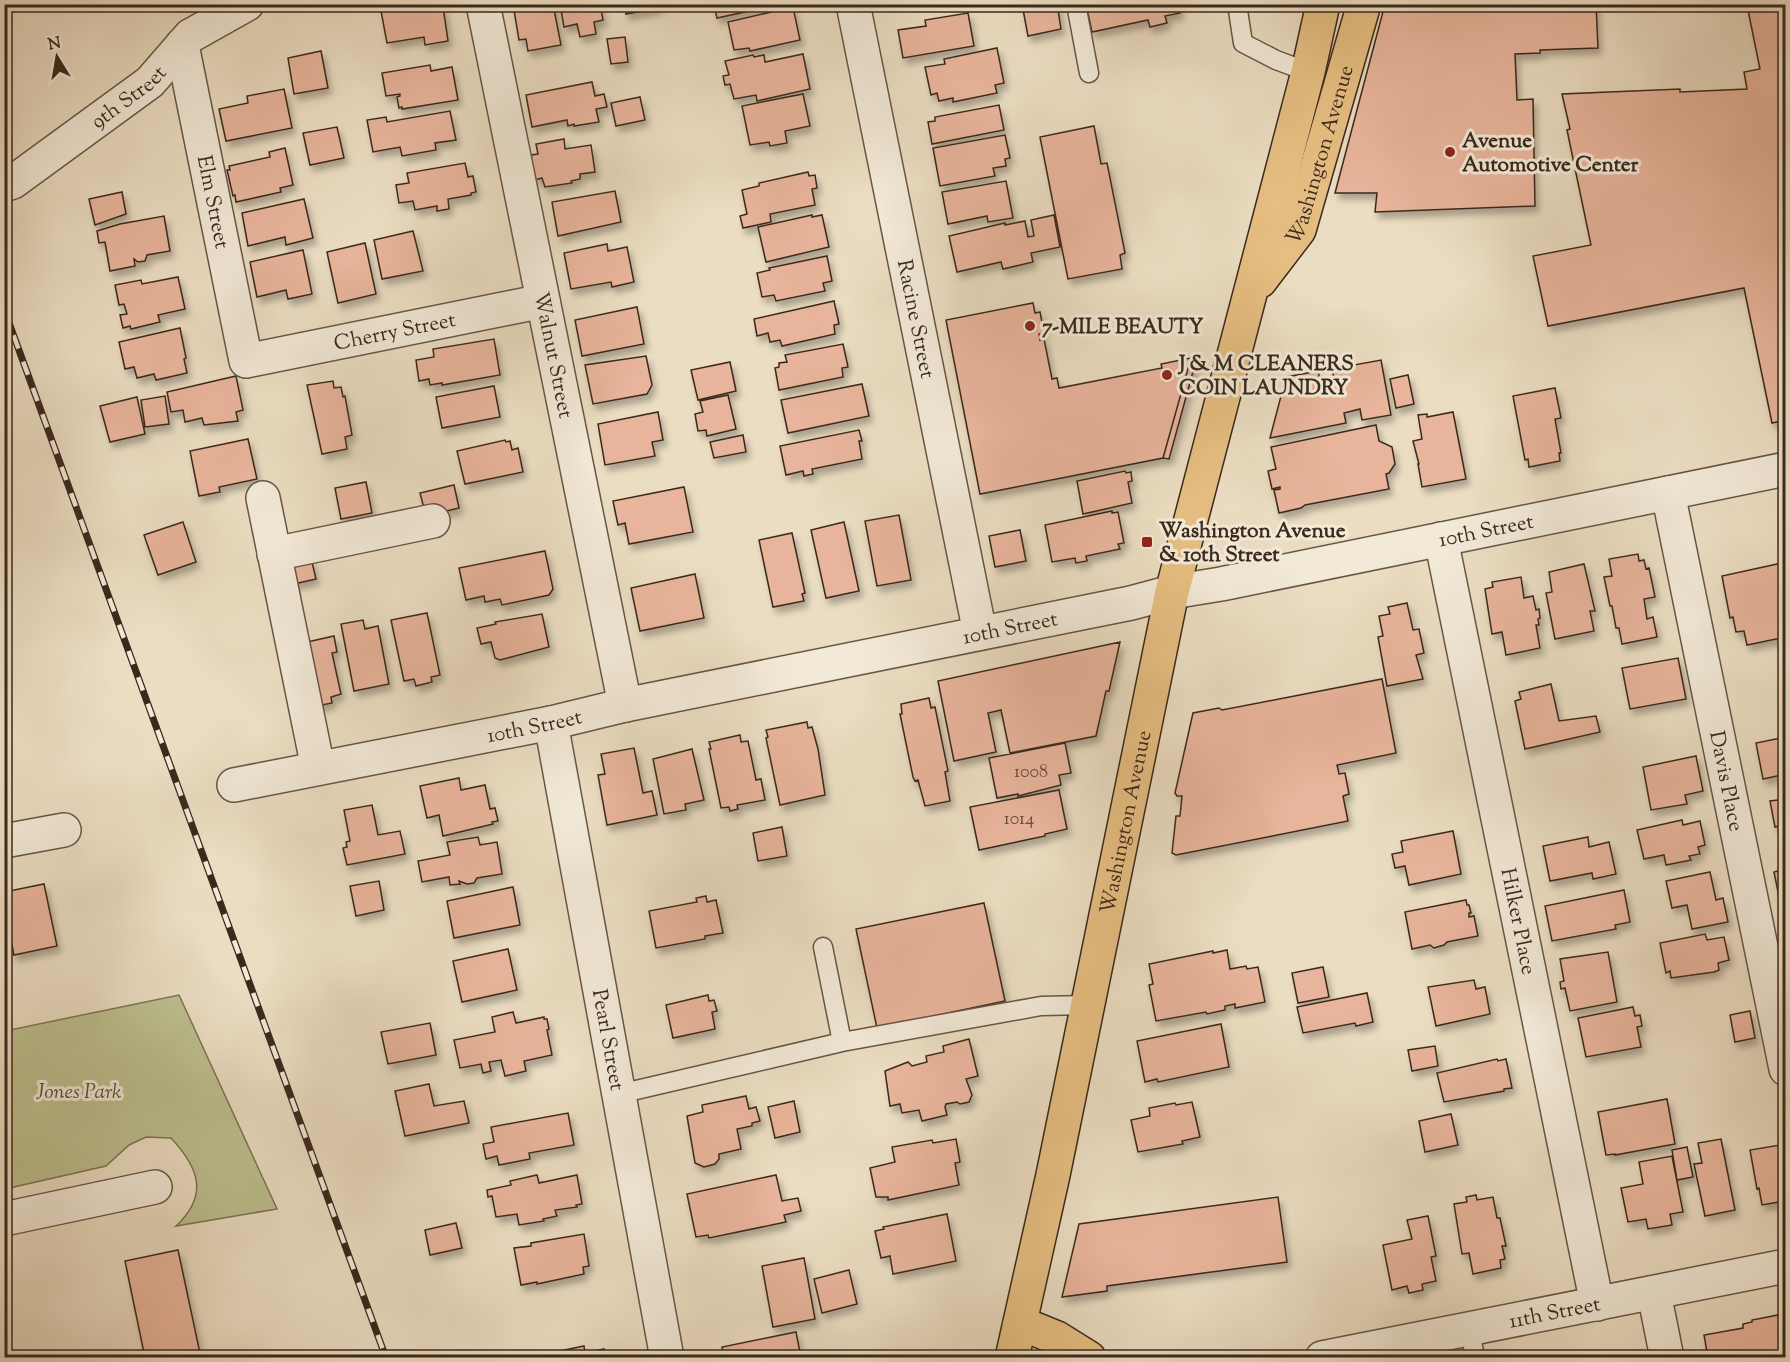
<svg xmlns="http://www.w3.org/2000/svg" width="1790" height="1362" viewBox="0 0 1790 1362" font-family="'Sorts Mill Goudy',serif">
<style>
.green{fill:#bdbf8f;stroke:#7c7456;stroke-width:1.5}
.building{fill:#e8b49b;stroke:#3a291d;stroke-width:1.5;filter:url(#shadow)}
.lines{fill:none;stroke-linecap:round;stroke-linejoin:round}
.service-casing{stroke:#665646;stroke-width:21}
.minor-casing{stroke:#665646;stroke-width:36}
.primary-casing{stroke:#3a291d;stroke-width:36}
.service{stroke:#f2e9d7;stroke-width:18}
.minor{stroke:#f2e9d7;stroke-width:33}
.primary{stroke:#e6be81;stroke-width:33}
.rail-casing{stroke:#3a291d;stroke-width:7}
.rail{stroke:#f2e9d7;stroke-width:4.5;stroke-dasharray:14;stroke-linecap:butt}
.poi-dot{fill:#8f2418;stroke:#f2e9d7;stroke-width:2}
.labels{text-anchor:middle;stroke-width:6;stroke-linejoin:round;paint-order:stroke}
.number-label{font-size:18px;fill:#664c3c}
.street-label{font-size:21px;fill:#3a291d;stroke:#f2e9d7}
.poi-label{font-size:21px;font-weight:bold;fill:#3a291d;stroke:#f2e9d7;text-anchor:start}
.park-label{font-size:21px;font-style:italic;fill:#5b4e3a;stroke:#f2e9d7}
</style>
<defs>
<filter id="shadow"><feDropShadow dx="3.5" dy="6" stdDeviation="3" flood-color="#0004"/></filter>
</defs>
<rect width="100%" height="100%" fill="#ebddc2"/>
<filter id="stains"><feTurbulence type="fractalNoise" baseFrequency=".00333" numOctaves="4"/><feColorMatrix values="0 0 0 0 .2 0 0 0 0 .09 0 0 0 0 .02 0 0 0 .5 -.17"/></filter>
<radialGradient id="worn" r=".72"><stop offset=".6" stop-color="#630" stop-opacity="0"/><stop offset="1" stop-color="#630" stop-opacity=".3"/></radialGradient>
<path class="green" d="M179 995 277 1209 176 1226C209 1195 199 1168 171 1138L146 1137 129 1145 106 1166 5 1189V1031Z"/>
<path class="building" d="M418 4H431L432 9 443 7 448 41 425 45 424 37 387 43 381 11Z
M513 4H553L561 45 528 51 526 39 519 40Z
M560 4H600L603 20 594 22 596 34 580 37 577 24 564 27Z
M625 4H658L659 8 626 14Z
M714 4H781L717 18Z
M1022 4H1057L1061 29 1028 36Z
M1086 4H1178L1180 13 1165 16 1167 23 1150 27 1148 20 1092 32Z
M1385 4H1596L1598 48 1540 50V53L1515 54 1517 100 1533 99 1535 206 1375 212 1377 193H1335Z
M1774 4H1786V420L1772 423 1744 288 1548 326 1533 256 1591 245 1567 130 1570 129 1562 94 1680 89V92L1747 89 1744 72 1760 69 1748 10Z
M793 7 800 40 750 51 749 48 734 50 728 22Z
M968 13 974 46 903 58 898 30 926 26 925 20Z
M625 37 628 62 611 64 607 39Z
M997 48 1004 83 995 85 997 93 953 102V98L939 101 937 93 931 95 925 67 945 64 944 59Z
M321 51 328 88 294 94 288 58Z
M803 54 810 89 757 101 756 95 734 99 730 84 725 85 723 76 729 75 725 61 753 55 754 57 764 55 765 62Z
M430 65 431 71 452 67 458 100 402 109V107L399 108 397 97 400 96V94L386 96 382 73Z
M592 82 595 96 604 94 607 107 596 109 599 122 574 126V124L568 126 567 120 532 127 526 95Z
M284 89 292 128 226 141 219 109 248 103 247 96Z
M803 94 810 126 785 131 787 143 770 146 769 142 750 145 742 106Z
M640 97 645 120 616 126 611 103Z
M999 105 1004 130 932 144 928 122 935 121V117Z
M450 111 456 140 435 143 436 150 402 156 400 147 373 152 367 120 386 117 387 122Z
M1094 126 1101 164 1107 163 1125 253 1120 255 1122 269 1068 279 1040 137Z
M337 127 344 158 310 165 303 133Z
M1005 135 1010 158 1005 159 1006 166 993 168 995 176 940 186 933 148Z
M564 139 565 149 591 145 595 172 580 174V179L571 181 572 183 545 187 542 178 535 180 531 155 538 154 536 144Z
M285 148 293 185 280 188 281 192 236 202 235 195 233 196 227 170H230L229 166 270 157 269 152Z
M465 163 468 177 473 176 476 192 471 193V195L448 199 449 209 437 211V206L415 210 413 201 399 203 396 185 409 183 407 173Z
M808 172 809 176 815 175 817 188 812 189 815 205 770 214 771 222 743 228 740 216 747 214 742 190 759 186V183Z
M1006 181 1013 218 988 222 987 216 948 224 942 192Z
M615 191 621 222 558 236 552 202Z
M122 192 126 214 95 225 89 199Z
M304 199 313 238 286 245 285 237 248 246 242 213Z
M812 215V217L822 215 829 247 766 262 758 227Z
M1054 215 1060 247 1031 253 1033 262 1003 269 1001 262 957 272 949 236 1005 223V225L1025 221 1028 237 1034 236 1031 220Z
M164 216 170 251 147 255 145 261 138 262 134 259 135 266 110 271 105 242 99 243 97 231 120 224Z
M413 231 423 271 382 279 374 240Z
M365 243 376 294 338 303 327 252Z
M607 244 608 251 627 247 634 282 612 287 611 282 571 289 564 253Z
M303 250 312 294 288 299 286 290 257 297 250 262Z
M827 256 832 281 823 283 825 291 776 301 774 295 762 297 757 273 770 270 769 268Z
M178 277 185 309 158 315 160 322 131 329 130 326 123 328 120 315 127 314 124 304 119 305 115 285 141 280 142 284Z
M834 301 839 324 834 325 835 334 782 346 780 340 770 342 768 333 757 336 754 319Z
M1033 303 1035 313 1040 312 1044 333 1039 334 1040 340 1044 339 1052 379 1057 378 1059 388 1162 368 1161 364 1191 358 1163 458 980 494 946 320Z
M637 307 644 344 582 356 575 320Z
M180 328 186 358 184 359 187 373 156 380 154 374 137 378 134 367 125 369 119 342Z
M494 339 500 375 442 385V383L430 385 429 379 419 381 416 360 434 357 433 349Z
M843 344 848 367 842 368 843 377 779 390 775 368 779 367V363L787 362 785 355Z
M646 356 652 385 647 394 593 404 585 365Z
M1197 357 1169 459 1163 458 1191 358Z
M1381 360 1391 415 1362 420 1360 409 1344 413 1346 423 1270 438 1286 377 1318 371 1320 380 1334 378 1332 369Z
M730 362 736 391 698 400 691 370Z
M1408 375 1414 404 1396 408 1390 379Z
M236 376 243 410 236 412 238 421 204 425 202 418 185 422 183 410 171 412 167 392Z
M333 381 334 388 341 387 343 397 345 396 352 435 345 437 347 449 322 454 307 385Z
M862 384 869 416 788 433 781 400Z
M494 386 500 417 442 428 436 397Z
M1555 388 1561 418 1555 419 1561 453H1559L1560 461 1529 467 1528 459 1525 460 1513 396Z
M728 395 736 429 707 436 706 430 698 431 695 414 703 412 700 401Z
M165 396 169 424 145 427 141 400Z
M137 397 145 434 110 442 100 406Z
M658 412 663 440 652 442 655 456 605 465 598 424Z
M1453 412 1466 479 1422 487 1418 464H1419L1413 441 1422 439 1418 415 1427 414V417Z
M1376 425 1379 441 1392 447 1395 464 1389 473 1386 474 1389 489 1305 505 1301 508 1279 513 1274 490 1280 489V487L1272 489 1268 471 1276 469 1271 447Z
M859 430 862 441H859L862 459 812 469 813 474 804 476 803 471 786 475 780 446Z
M743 435 746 452 714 458 710 442Z
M248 439 257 479 219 487 220 492 199 496 190 451Z
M505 440 506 442 510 441 512 450 518 448 523 472 465 484 457 451Z
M1125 471 1126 473 1131 472 1132 481 1128 482 1132 503 1083 514 1077 481Z
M366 482 372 513 341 519 335 488Z
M454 485 459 508 426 516 420 493Z
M684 487 693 532 629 544 625 523 618 525 613 501Z
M1112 511V513L1118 512 1124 543 1118 544 1120 549 1086 556 1087 561 1076 563 1075 558 1052 562 1045 525Z
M899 515 911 580 877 586 865 521Z
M183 522 196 562 158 575 144 535Z
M844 522 859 591 826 598 811 530Z
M1020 530 1026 561 995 567 989 536Z
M792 533 805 593 802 594 804 601 773 607 759 540Z
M545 551 553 589 549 595 502 605 500 599 485 602 484 596 466 600 459 568Z
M1638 554 1639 561 1644 560 1646 569 1649 568 1655 597 1644 599 1647 619 1653 617 1657 637 1622 644 1619 628H1616L1612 606H1610L1604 577 1612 576 1609 559Z
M311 558 316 579 281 587 277 566Z
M1782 563 1786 580V637L1747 645 1744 631 1736 632 1733 617 1730 618 1722 576Z
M1584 564 1595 611H1590L1594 631 1555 639 1546 593 1552 592 1549 572Z
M695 574 704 618 640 631 631 588Z
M1521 577 1524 598 1533 596 1536 610 1539 609 1540 618 1538 619 1539 625H1536L1540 648 1506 655 1502 632 1492 634 1485 589 1493 587 1492 582Z
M1407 603 1413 630 1419 629 1424 653 1416 655 1423 679 1387 686 1378 637 1383 636 1379 616 1390 614 1388 607Z
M427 613 440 675 431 677 432 682 416 686 414 679 404 681 391 620Z
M542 614 549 647 500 660 495 658 491 642 481 644 477 628 496 624 495 622Z
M363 620 365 629 378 626 389 684 354 691 341 624Z
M334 636 337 652 332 653 341 694 331 697 332 703 317 706 294 645Z
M1120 642 1109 691H1106L1096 736 1010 753 1001 710 988 713 996 752 954 761 938 681Z
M1678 658 1686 699 1630 709 1622 668Z
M1382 679 1396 753 1337 765 1339 774 1345 773 1349 794 1343 796 1348 821 1176 855 1172 853 1176 816H1180L1182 796H1177L1175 793 1193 713 1219 708 1222 710Z
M1551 684 1559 721 1596 716 1600 732 1525 749 1515 701 1521 699 1519 692Z
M929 698 931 708 935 707 948 771 945 772 950 801 925 806 918 780 915 781 913 777 900 714H902L901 704Z
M807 722 808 728 812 727 818 749 825 795 780 805 766 738 768 737 766 730Z
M740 735 741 742 748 741 756 780 761 779 765 800 737 805 738 809 730 811 729 807 721 808 709 749H711L709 742Z
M1786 737V774L1763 779 1756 743Z
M1065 743 1071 773 1059 775 1061 785 1018 796V794L997 798 989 758Z
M634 748 643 793 652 791 657 815 607 825 598 775 605 774 601 754Z
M692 749 704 800 685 804 686 810 664 814 653 759Z
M1696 756 1703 791 1685 795 1687 804 1651 810 1643 767Z
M459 778 461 790 485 785 490 809 495 808 498 821 492 822 493 824 443 836 439 815 427 818 420 786Z
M1059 790 1067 829 1045 834V836L979 850 970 807Z
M1786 799V832H1785L1784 825 1775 827 1770 801Z
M372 805 378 835 400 831 405 854 347 865 343 848 347 847 346 842 350 841 344 810Z
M1682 820 1683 825 1700 821 1705 845 1698 847 1700 854 1689 856 1691 860 1666 865 1664 855 1644 859 1637 830Z
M782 827 787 856 758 861 753 833Z
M1453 831 1461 874 1409 885 1405 866 1395 868 1392 854 1403 852 1401 841Z
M478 837 480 845 497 842 502 874 477 878 474 883 467 884 459 881 460 884 450 885 449 877 422 882 418 861 450 855 447 842Z
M1588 837 1589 847 1609 842 1616 874 1593 879 1592 873 1550 881 1543 846Z
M1781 870H1786V901L1780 902 1774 872Z
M1710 872 1716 900 1723 898 1728 922 1692 929 1687 905 1672 908 1666 881Z
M379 881 384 910 356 916 350 886Z
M44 884 57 946 14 955 4 907V892Z
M513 887 520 925 454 938 447 901Z
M1624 890 1630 922 1615 925 1616 929 1552 941 1545 906Z
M706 896 707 902 716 900 723 933 705 936V939L656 948 649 911 697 902 696 898Z
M1466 900 1467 905H1469L1471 913H1469V917L1474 916 1478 936 1447 942 1444 945 1434 948 1430 945 1412 949 1405 912Z
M984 903 1005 1001 877 1028 856 929Z
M1705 934 1707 940 1724 937 1729 960 1718 963 1719 970 1714 972 1671 978 1670 971 1666 973 1660 943Z
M508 949 517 990 462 1002 453 961Z
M1227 950 1230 969 1246 966 1247 969 1258 967 1265 1002 1235 1008V1004L1225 1006V1010L1207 1014 1206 1012 1156 1021 1149 985 1153 984 1149 964 1213 951V953Z
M1608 952 1617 1002 1570 1011 1565 988 1561 989 1560 982 1564 981 1560 959Z
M1323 967 1329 997 1298 1003 1292 973Z
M1474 980 1476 989 1485 987 1490 1014 1436 1026 1428 987Z
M1367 993 1373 1022 1356 1026 1355 1023 1303 1033 1297 1007Z
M708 995 709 1001 714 1000 717 1011 712 1012 715 1029 673 1038 666 1005Z
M1633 1007 1635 1016 1640 1015 1642 1026 1637 1027 1641 1047 1586 1057 1578 1018Z
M1750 1011 1755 1038 1735 1042 1730 1015Z
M513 1012 516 1023 544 1017V1019H547L549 1029 547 1030 552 1055 524 1061 526 1071 505 1076 501 1060 489 1062 491 1071 483 1073 481 1064 460 1068 454 1040 495 1032 492 1017Z
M430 1023 436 1055 388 1064 381 1032Z
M1221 1024 1229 1067 1158 1082 1157 1079 1145 1082 1137 1041Z
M969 1039 978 1076 966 1079 972 1095 969 1102 960 1104 957 1102 946 1104 945 1107 947 1115 922 1121 919 1110 902 1113 900 1104 890 1106 885 1071 908 1062 912 1066 927 1062 926 1056 944 1052 943 1046Z
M1435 1046 1438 1066 1412 1071 1408 1050Z
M1497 1059 1498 1061 1506 1059 1512 1088 1504 1089V1091L1444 1102 1437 1073Z
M429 1084 434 1106 464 1101 469 1123 405 1136 395 1091Z
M746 1096 749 1109 756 1107 760 1121 752 1123V1126L737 1129 741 1149 719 1154V1159L715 1164 704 1167 695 1163 687 1116 703 1112 702 1105Z
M1667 1099 1675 1144 1615 1155V1154L1606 1155 1598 1112Z
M794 1101 800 1132 775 1138 768 1107Z
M1192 1102 1200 1137 1182 1141 1183 1144 1138 1152 1131 1120 1150 1116 1149 1108 1175 1103 1176 1105Z
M568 1113 574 1145 529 1153 530 1159 499 1165 497 1156 486 1159 483 1144 494 1142 491 1127Z
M1451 1114 1458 1145 1425 1152 1419 1121Z
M956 1139 960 1162 955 1163 959 1185 888 1200V1197H876L870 1168 895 1162 892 1147 932 1140 933 1143Z
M1721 1139 1735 1210 1705 1216 1694 1164 1702 1163 1698 1143Z
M1780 1145 1783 1161H1786L1784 1201 1762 1205 1759 1188 1757 1189 1750 1150Z
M1687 1147 1693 1177 1677 1180 1672 1150Z
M1672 1156 1683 1212 1670 1214 1672 1225 1648 1229 1646 1219 1628 1222 1621 1188 1643 1184 1639 1162Z
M537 1175 539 1183 577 1175 582 1204 576 1205 577 1207 555 1210 557 1216 543 1219 544 1221 519 1225 517 1214 496 1217 492 1196 488 1197 487 1190 511 1185 510 1181Z
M776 1175 782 1201 798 1198 801 1211 784 1215 786 1222 709 1238 708 1235 696 1237 687 1194Z
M1476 1195 1477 1200 1493 1197 1497 1218H1500L1506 1246H1502L1505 1259 1500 1260 1501 1268 1473 1274 1469 1253 1462 1254 1454 1204 1467 1202 1466 1197Z
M1278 1197 1287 1262 1107 1286V1291L1062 1297 1079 1224Z
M947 1214 956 1261 893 1274 890 1256 881 1258 875 1231 884 1229 883 1227Z
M1428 1216 1436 1256 1431 1257 1436 1281 1422 1284 1423 1290 1409 1293 1407 1286 1392 1290 1383 1245 1412 1239 1407 1220Z
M456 1223 462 1248 430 1255 425 1230Z
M584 1234 589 1266 583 1267 584 1274 537 1284V1282L521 1285 514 1248 531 1246V1243Z
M178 1250 201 1358H145L125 1261Z
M804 1258 815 1319 773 1327 762 1266Z
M849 1270 857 1304 822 1313 814 1279Z
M1778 1315 1785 1358H1708L1704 1335 1743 1328V1324L1752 1322V1320Z
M796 1332 801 1358H724L722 1347Z
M584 1346 585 1353 604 1349 606 1358H546L545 1354Z
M1608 1351 1609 1358H1576Z
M890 1354H960L959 1358H871L889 1356Z"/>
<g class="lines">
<g class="service-casing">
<path id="service" d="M1076 4 1089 73
M1237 4 1243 43 1276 60 1308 72
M823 947 842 1042
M619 1094 842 1042 1041 1006 1088 1005
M1470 1329 1475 1358"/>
</g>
<g class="minor-casing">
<g id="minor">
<path id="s1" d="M483 4 625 705"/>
<path id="s2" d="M853 4 980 633"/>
<path id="s3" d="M182 45 246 361 543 301"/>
<path id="s4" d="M4 185 13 182 150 82 190 36 247 4"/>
<path id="s5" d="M1668 493 1786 1069"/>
<path d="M263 498 318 768"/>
<path id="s6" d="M1441 539 1597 1304"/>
<path d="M274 554 433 521"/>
<path id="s7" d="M551 723 667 1358"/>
<path id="s8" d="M234 785 551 723 625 705 1131 603 1172 592 1221 584 1786 469"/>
<path d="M4 841 64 830"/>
<path d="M4 1219 155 1187"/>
<path d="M1654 1293 1667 1358"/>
<path id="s9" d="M1322 1358 1786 1266"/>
</g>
</g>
<g class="primary-casing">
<g id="primary">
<path id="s10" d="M1260 281 1299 230 1364 4"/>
<path d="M1020 1323 1057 1338 1089 1358"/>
<path id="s11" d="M1012 1358 1053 1175 1172 592 1308 72 1323 4"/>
</g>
</g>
<use href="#service" class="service"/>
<use href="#minor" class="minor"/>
<use href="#primary" class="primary"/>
<g class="rail-casing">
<path id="rail" d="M4 309 386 1358"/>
</g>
<use href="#rail" class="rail"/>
</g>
<g class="poi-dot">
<circle cx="1450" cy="152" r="6"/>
<circle cx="1030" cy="326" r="6"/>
<circle cx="1167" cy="375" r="6"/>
<rect x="1141" y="536" width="12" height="12" rx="3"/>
</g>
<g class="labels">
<g class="number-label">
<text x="1031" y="777">1008</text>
<text x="1019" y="824">1014</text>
</g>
<g class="street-label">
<text dy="7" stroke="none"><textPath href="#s4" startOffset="153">9th Street</textPath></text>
<text dy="7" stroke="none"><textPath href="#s10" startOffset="142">Washington Avenue</textPath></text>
<text dy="7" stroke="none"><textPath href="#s3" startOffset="160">Elm Street</textPath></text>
<text dy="7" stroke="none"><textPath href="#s2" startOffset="321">Racine Street</textPath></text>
<text dy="7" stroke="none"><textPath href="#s3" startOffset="474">Cherry Street</textPath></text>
<text dy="7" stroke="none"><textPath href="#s1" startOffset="358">Walnut Street</textPath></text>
<text dy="7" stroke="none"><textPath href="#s8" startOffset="1278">10th Street</textPath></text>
<text dy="7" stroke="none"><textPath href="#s8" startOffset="792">10th Street</textPath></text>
<text dy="7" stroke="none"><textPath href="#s8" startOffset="306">10th Street</textPath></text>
<text dy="7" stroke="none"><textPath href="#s5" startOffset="294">Davis Place</textPath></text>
<text dy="7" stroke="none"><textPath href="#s11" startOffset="548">Washington Avenue</textPath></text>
<text dy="7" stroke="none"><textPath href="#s6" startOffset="390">Hilker Place</textPath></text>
<text dy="7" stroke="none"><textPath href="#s7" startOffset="322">Pearl Street</textPath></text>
<text dy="7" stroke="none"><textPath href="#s9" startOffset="237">11th Street</textPath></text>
</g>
<g class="poi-label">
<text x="1462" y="147">Avenue<tspan x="1462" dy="24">Automotive Center</tspan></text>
<text x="1042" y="333">7-MILE BEAUTY</text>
<text x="1179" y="370">J &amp; M CLEANERS<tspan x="1179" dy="24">COIN LAUNDRY</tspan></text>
<text x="1159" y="537">Washington Avenue<tspan x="1159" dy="24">&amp; 10th Street</tspan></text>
</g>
<g class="park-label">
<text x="79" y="1098">Jones Park</text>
</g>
</g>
<rect width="1790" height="1362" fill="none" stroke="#ebddc2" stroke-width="24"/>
<rect x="6" y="6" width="1778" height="1350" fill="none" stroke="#3a291d" stroke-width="3"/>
<rect x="12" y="12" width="1766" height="1338" fill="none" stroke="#3a291d" stroke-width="1.5"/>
<g transform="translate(57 57) rotate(349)" stroke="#f2e9d7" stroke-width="4.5" paint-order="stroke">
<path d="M0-4.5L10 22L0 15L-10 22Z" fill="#3a291d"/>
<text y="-9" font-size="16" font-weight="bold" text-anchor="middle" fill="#3a291d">N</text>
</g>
<rect width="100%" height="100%" filter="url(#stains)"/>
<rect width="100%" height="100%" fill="url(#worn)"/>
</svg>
